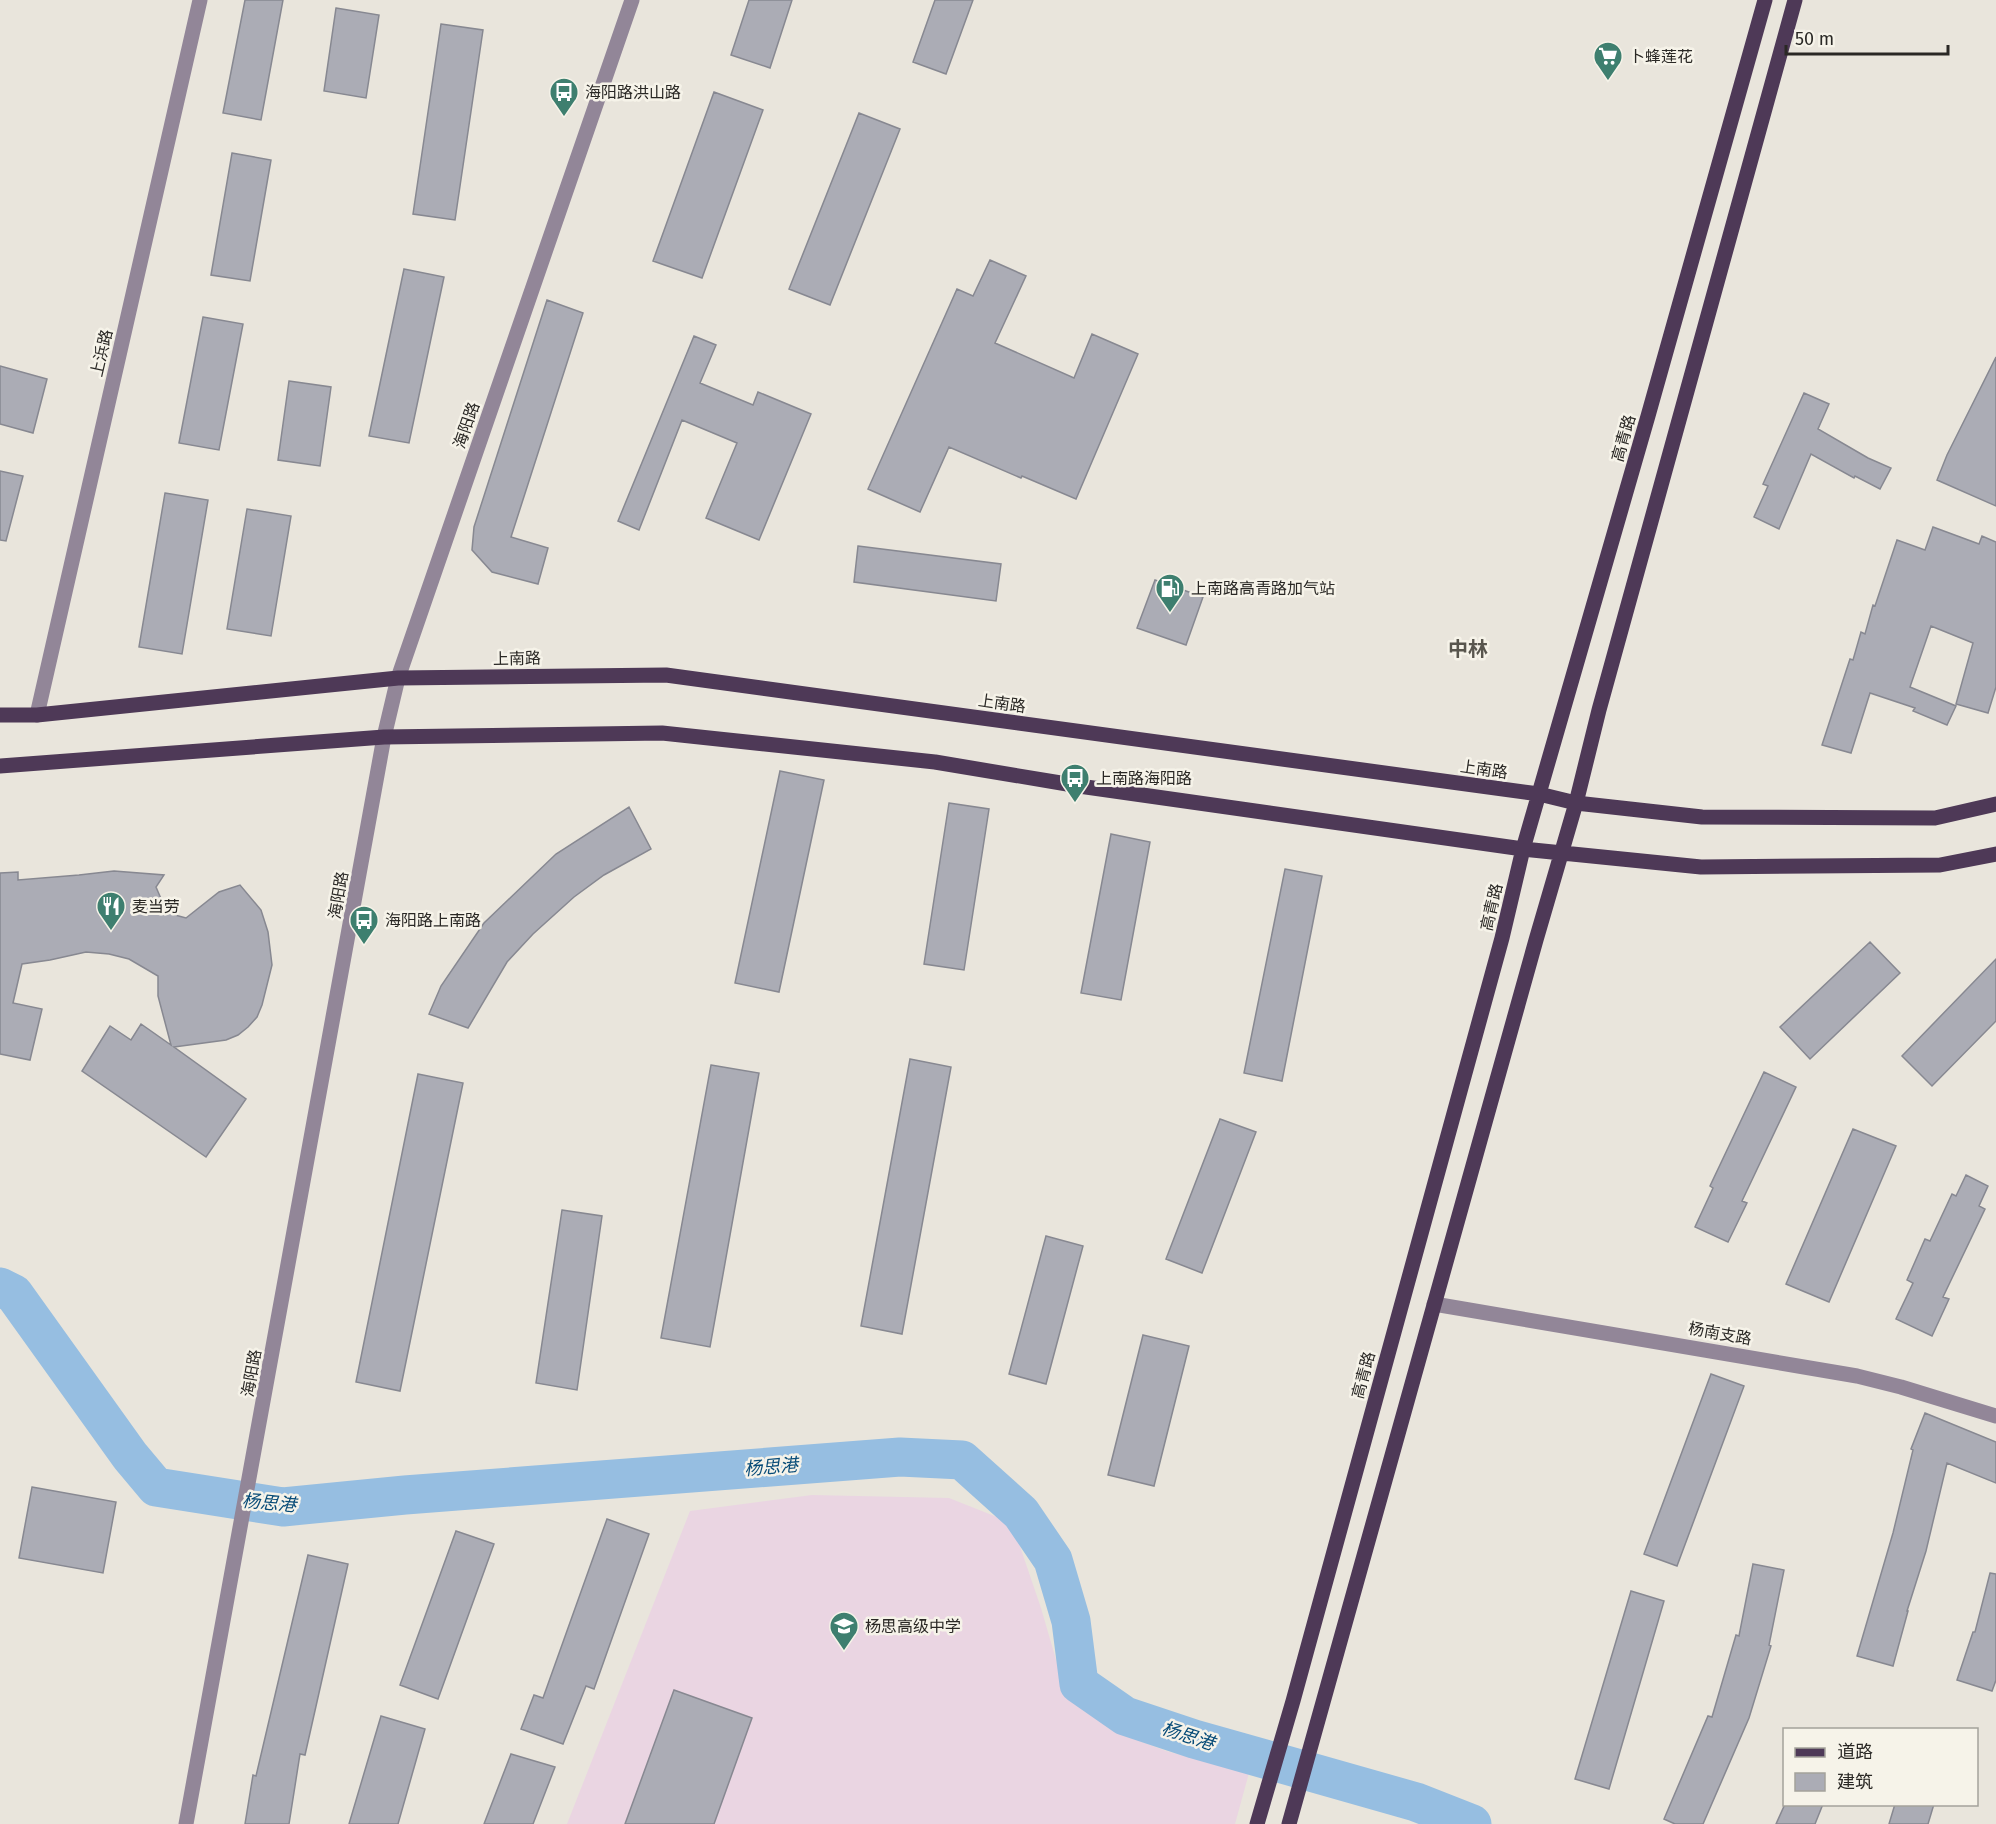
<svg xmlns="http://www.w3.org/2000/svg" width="1996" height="1824" viewBox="0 0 1996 1824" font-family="'Fira Sans','Noto Sans SC',sans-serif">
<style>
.education{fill:#ead5e2}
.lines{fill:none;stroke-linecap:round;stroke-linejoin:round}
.river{stroke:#96bee1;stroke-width:39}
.building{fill:#abacb5;stroke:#878891;stroke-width:1.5}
.minor{stroke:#928698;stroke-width:15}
.major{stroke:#4e3957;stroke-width:15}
.labels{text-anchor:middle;stroke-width:5;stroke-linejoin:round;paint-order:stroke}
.poi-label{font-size:16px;fill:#2a2825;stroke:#f6f3e9;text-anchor:start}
.street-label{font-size:16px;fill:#2a2825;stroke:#f6f3e9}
.water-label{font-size:18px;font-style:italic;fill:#074b77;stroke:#f6f3e9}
.quarter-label{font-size:20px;font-weight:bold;fill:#59564e;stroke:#f6f3e9}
</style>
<rect width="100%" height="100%" fill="#e9e5dc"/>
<path class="education" d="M812 1495 949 1498 1012 1523 1041 1608 1066 1694 1116 1732 1166 1751 1249 1773 1235 1824H567L690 1511Z"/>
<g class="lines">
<path class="river" d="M0 1287 14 1294 130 1456 156 1487 283 1507 405 1495 900 1457 962 1460 1021 1513 1053 1560 1071 1621 1079 1684 1125 1716 1194 1739 1416 1802 1472 1824"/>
</g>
<path class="building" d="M245 0H283L261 120 223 113Z
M749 0H792L770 68 731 55Z
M935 0H973L946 74 913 62Z
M336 8 379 15 366 98 324 91Z
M441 24 483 30 455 220 413 214Z
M714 92 763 110 702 278 653 261Z
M859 113 900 129 830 305 789 289Z
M232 153 271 160 250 281 211 275Z
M990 260 1026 276 995 343 1074 378 1092 334 1138 354 1076 499 1022 476 1021 478 949 447 920 512 868 489 957 289 973 296Z
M404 269 444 277 409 443 369 436Z
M547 300 583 313 511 537 548 548 538 584 492 572 472 550 474 527Z
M203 317 243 324 219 450 179 443Z
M694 336 716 345 700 383 753 405 758 392 811 414 759 540 706 518 737 443 682 420 639 530 618 521Z
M1996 357V506L1937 480 1947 455Z
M0 366 47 379 33 433 0 424Z
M289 381 331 387 320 466 278 460Z
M1804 393 1829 404 1818 429 1868 458 1891 468 1880 489 1855 476 1854 478 1811 454 1779 529 1754 517 1768 486 1763 484Z
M0 471 23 476 6 541 0 540Z
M165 493 208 500 182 654 139 647Z
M247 509 291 516 271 636 227 629Z
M1933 527 1979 544 1982 536 1996 542V687L1988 713 1956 704 1973 643 1931 626 1910 687 1956 706 1947 725 1913 711 1915 708 1870 693 1851 753 1822 745 1850 659 1853 660 1861 632 1865 634 1873 605 1875 606 1897 540 1925 550Z
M858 546 1001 564 996 601 854 582Z
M1155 580 1203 597 1186 645 1137 628Z
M780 771 824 780 779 992 735 983Z
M949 803 989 809 964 970 924 964Z
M629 807 651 849 604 875 574 897 533 934 507 962 468 1028 429 1014 441 986 484 923 556 854Z
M1111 834 1150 842 1121 1000 1081 993Z
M1285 869 1322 876 1282 1081 1244 1073Z
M114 871 164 875 156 887 162 901 168 911 175 915 186 918 219 892 240 885 261 910 268 932 272 965 262 1005 257 1017 248 1027 238 1035 226 1040 174 1047 246 1099 206 1157 82 1071 110 1026 131 1040 141 1024 171 1045 158 996V976L129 959 109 954 86 952 50 960 22 964 13 1003 42 1009 30 1060 0 1054V873L18 872V880L79 875Z
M1870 942 1900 973 1810 1059 1780 1027Z
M1996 959V1021L1932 1086 1902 1056Z
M910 1059 951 1067 902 1334 861 1326Z
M711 1065 759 1073 710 1347 661 1338Z
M1764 1072 1796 1087 1742 1201 1747 1203 1728 1242 1695 1227 1713 1188 1710 1186Z
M418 1074 463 1083 400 1391 356 1382Z
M1220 1119 1256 1132 1202 1273 1166 1259Z
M1853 1129 1896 1146 1829 1302 1786 1284Z
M1966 1175 1988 1186 1979 1206 1985 1209 1943 1297 1949 1299 1932 1336 1896 1319 1913 1283 1907 1280 1925 1239 1930 1241 1952 1194 1956 1196Z
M562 1210 602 1216 577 1390 536 1383Z
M1046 1236 1083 1246 1046 1384 1009 1374Z
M1143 1335 1189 1346 1154 1486 1108 1475Z
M1711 1374 1744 1386 1677 1566 1644 1554Z
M1925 1413 1996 1442V1483L1947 1463 1926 1551 1907 1611H1908L1893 1666 1857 1656 1893 1533 1913 1450 1911 1449Z
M32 1487 116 1502 103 1573 19 1558Z
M607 1519 649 1534 594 1689 586 1686 563 1744 521 1729 534 1695 543 1698Z
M456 1531 494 1544 438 1699 400 1685Z
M308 1555 348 1564 305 1755 300 1754 289 1824H245L253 1775 256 1776Z
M1753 1564 1784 1570 1769 1645 1771 1646 1749 1718 1703 1824H1675L1664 1819 1708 1716 1712 1717 1736 1635 1739 1636Z
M1990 1573 1996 1574V1680L1992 1691 1957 1680 1973 1632H1975Z
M1631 1591 1664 1601 1609 1789 1575 1779Z
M674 1690 752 1718 714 1824H625Z
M381 1716 425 1729 398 1824H349Z
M511 1754 555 1767 533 1824H484Z
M1785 1804H1823L1815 1824H1776Z
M1895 1804H1934L1928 1824H1889Z"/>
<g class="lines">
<path class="minor" d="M37 715 200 0
M1434 1304 1857 1376 1901 1387 1996 1416
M186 1824 384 737 398 678 632 0"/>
<path class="major" d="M0 715H37L398 678 666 675 1539 794 1576 803 1702 817 1935 818 1996 804
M0 766 384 737 662 733 935 762 1079 786 1523 849 1701 867 1940 865 1996 854
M1257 1824 1293 1701 1502 938 1523 849 1648 416 1765 0
M1289 1824 1536 940 1576 803 1599 710 1795 0"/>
</g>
<defs>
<g id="supermarket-pin" transform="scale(1.5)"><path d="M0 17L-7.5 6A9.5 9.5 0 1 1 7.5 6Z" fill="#3e7f6f" stroke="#f6f3e9"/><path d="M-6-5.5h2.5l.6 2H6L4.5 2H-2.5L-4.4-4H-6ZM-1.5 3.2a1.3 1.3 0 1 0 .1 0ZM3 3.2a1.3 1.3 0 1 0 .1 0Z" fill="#fff"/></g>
<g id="bus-pin" transform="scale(1.5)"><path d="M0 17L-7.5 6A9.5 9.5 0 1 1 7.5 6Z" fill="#3e7f6f" stroke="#f6f3e9"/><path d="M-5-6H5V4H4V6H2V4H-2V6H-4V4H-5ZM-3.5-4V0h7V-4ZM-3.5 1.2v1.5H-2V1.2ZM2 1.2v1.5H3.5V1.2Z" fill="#fff"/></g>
<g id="fuel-pin" transform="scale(1.5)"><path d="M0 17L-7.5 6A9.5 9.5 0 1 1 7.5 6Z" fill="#3e7f6f" stroke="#f6f3e9"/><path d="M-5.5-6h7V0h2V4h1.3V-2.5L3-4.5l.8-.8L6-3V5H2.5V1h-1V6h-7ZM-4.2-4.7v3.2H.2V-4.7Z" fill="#fff"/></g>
<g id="restaurant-pin" transform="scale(1.5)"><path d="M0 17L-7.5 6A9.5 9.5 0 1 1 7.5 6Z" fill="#3e7f6f" stroke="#f6f3e9"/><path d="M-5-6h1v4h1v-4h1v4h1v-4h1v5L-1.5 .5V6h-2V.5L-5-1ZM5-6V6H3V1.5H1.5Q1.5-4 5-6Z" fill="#fff"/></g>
<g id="school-pin" transform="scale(1.5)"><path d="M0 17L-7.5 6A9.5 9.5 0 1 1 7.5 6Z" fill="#3e7f6f" stroke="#f6f3e9"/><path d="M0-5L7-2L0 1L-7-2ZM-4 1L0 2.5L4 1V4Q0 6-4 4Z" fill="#fff"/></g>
</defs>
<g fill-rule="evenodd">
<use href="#supermarket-pin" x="1608" y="56"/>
<use href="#bus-pin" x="564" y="92"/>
<use href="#fuel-pin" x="1170" y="588"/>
<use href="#bus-pin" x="1075" y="778"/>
<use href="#restaurant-pin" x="111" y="906"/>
<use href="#bus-pin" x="364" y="920"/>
<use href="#school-pin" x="844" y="1626"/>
</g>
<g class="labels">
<g class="poi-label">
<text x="1629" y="62">卜蜂莲花</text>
<text x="585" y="98">海阳路洪山路</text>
<text x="1191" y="594">上南路高青路加气站</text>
<text x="1096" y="784">上南路海阳路</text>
<text x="132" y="912">麦当劳</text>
<text x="385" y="926">海阳路上南路</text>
<text x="865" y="1632">杨思高级中学</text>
</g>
<g class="street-label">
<text transform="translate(101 353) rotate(-77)" y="6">上浜路</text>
<text transform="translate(466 425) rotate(-71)" y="6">海阳路</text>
<text transform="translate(1623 438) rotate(-74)" y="6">高青路</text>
<text transform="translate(517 658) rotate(-1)" y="6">上南路</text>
<text transform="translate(1002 703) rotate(8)" y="6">上南路</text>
<text transform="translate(1484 769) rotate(8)" y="6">上南路</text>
<text transform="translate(338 895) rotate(-80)" y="6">海阳路</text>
<text transform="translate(1491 907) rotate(-77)" y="6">高青路</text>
<text transform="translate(1720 1333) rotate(10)" y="6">杨南支路</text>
<text transform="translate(251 1373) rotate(-80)" y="6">海阳路</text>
<text transform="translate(1363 1375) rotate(-75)" y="6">高青路</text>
</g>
<g class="water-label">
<text transform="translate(771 1467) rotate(-5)" y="6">杨思港</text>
<text transform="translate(269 1503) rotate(5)" y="6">杨思港</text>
<text transform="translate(1188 1736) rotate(18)" y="6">杨思港</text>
</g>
<g class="quarter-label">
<text x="1468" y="656">中林</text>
</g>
</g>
<rect x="1783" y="1728" width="195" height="78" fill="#f6f3e9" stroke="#a4a29b" stroke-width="1.5"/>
<rect x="1795" y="1748" width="30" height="9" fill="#4e3957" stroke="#a4a29b" stroke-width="1.5"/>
<text x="1837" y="1758" font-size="18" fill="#2a2825">道路</text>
<rect x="1795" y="1773" width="30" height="18" fill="#abacb5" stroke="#a4a29b" stroke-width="1.5"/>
<text x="1837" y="1788" font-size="18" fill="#2a2825">建筑</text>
<path d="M1786 45v9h162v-9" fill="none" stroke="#2a2825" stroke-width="3"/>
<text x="1795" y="45" font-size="18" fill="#2a2825" stroke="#f6f3e9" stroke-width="4.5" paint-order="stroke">50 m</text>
</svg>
